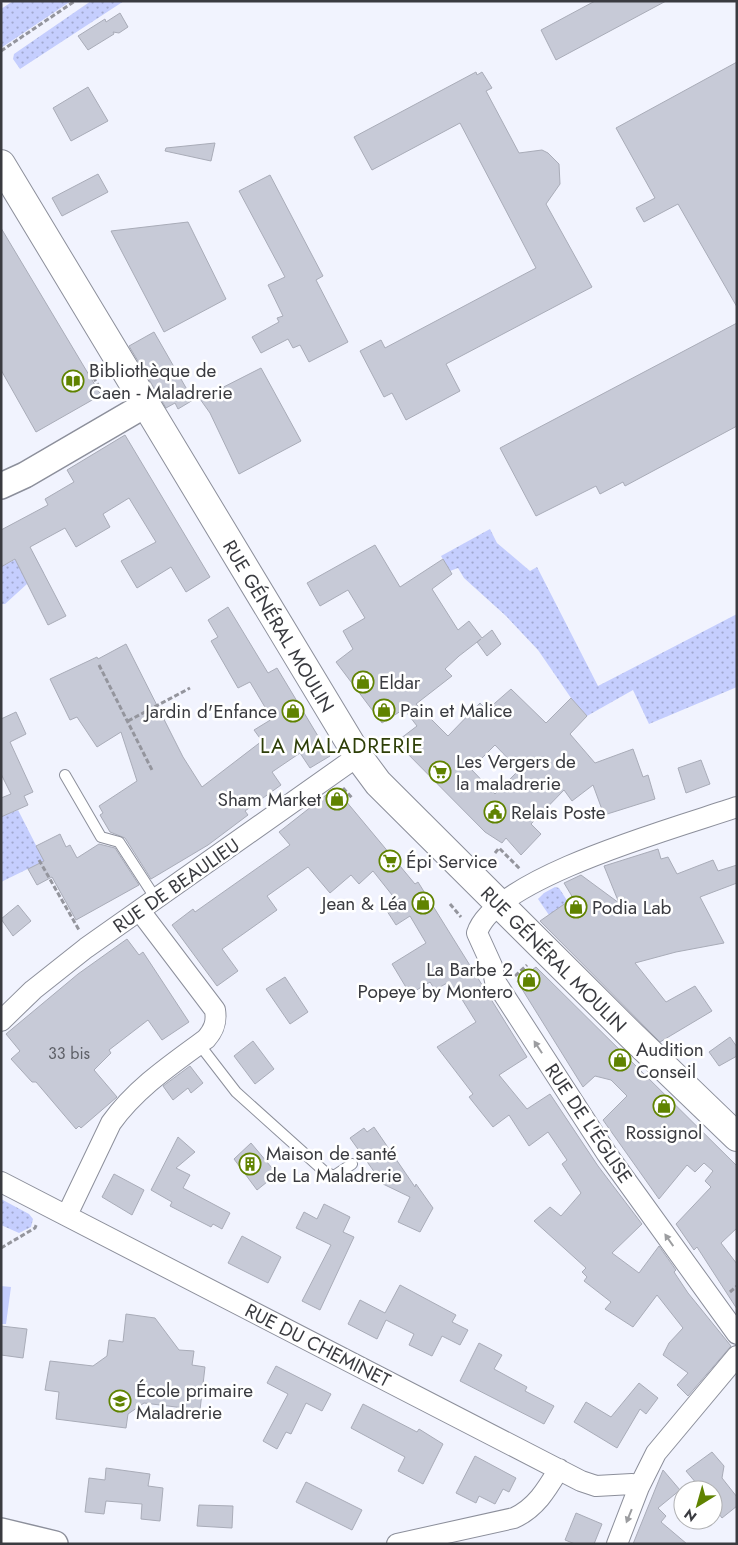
<svg xmlns="http://www.w3.org/2000/svg" width="738" height="1545" viewBox="0 0 738 1545" font-family="Jost,sans-serif">
<style>
.grass{fill:url(#grass-dots)}
.park{fill:#c5cefe}
.building{fill:#c7cad7;stroke:#a9acb8;fill-rule:evenodd}
.lines{fill:none;stroke-linecap:round;stroke-linejoin:round}
.service-casing{stroke:#8c8f9b;stroke-width:12}
.minor-casing{stroke:#8c8f9b;stroke-width:22}
.tertiary-casing{stroke:#8c8f9b;stroke-width:28}
.secondary-casing{stroke:#8c8f9b;stroke-width:30}
.path{stroke:#94959d;stroke-width:3;stroke-dasharray:5 2.5;stroke-linecap:butt}
.service{stroke:#fff;stroke-width:10}
.minor{stroke:#fff;stroke-width:20}
.tertiary{stroke:#fff;stroke-width:25}
.secondary{stroke:#fff;stroke-width:28}
.oneway{fill:#9c9da0}
.labels{text-anchor:middle;stroke-width:5;stroke-linejoin:round;paint-order:stroke}
.number-label{font-size:16px;fill:#5d5f66}
.poi-label{font-size:19px;fill:#3a3b40;stroke:#fff;text-anchor:start}
.street-label{font-size:19px;fill:#3a3b40;stroke:#fff}
.quarter-label{font-size:21px;letter-spacing:1px;fill:#2e3f08;stroke:#fff}
</style>
<defs>
<pattern id="grass-dots" width="8" height="8" patternUnits="userSpaceOnUse" patternTransform="scale(1.25)"><rect width="8" height="8" fill="#c5cefe"/><path d="M2 2h.1M6 6h.1" fill="none" stroke="#a1a8cf" stroke-width="1.8" stroke-linecap="round"/></pattern>
</defs>
<rect width="100%" height="100%" fill="#f1f3fe"/>
<path class="grass" d="M13 1H71L1 48V9Z
M91 1H124L20 69 13 59 14 54Z
M490 529 497 543 530 571 537 567 598 686 737 614V687L649 724 633 690 587 716 571 698 538 650 506 616 464 578 458 568 450 571 441 556Z
M32 551 44 573 27 582V584L5 604H1V567Z
M18 810 44 861 1 882V817Z
M555 887 559 888 568 902 549 915 538 899 544 893Z
M1 1199 29 1214 33 1219 31 1227 19 1233 1 1225Z"/>
<path class="park" d="M1 1286 11 1287 6 1324H1Z"/>
<path class="building" d="M595 1H666L556 60 541 30Z
M120 13 128 27 119 33 113 32 114 34 88 50 78 36 105 19 106 22Z
M737 62V307L678 204 644 222 636 208 655 198 616 128Z
M476 72 477 75 482 72 492 88 486 91 519 153 542 150 548 153 559 164 560 184 546 204 592 287 446 364 460 391 406 420 392 393 384 397 360 351 381 340 385 348 536 268 460 123 372 170 354 137Z
M88 87 108 121 71 141 53 108Z
M215 143 211 161 165 151 166 148Z
M98 174 108 192 62 216 52 198Z
M270 175 323 276 316 280 348 342 309 362 300 345 293 348 288 339 261 353 252 337 279 322 277 318 283 316 268 285 285 277 239 191Z
M188 222 226 299 164 332 111 231Z
M1 228 101 395 36 432 1 370Z
M737 323V426L625 486 623 482 600 494 596 486 536 516 500 448Z
M154 332 193 400 178 409 175 403 166 408 129 346Z
M261 368 301 441 239 474 210 413 200 399Z
M125 435 210 577 186 592 171 567 137 588 121 561 156 542 129 498 103 514 110 527 76 547 65 528 30 547 66 616 48 625 15 559 1 567V530L48 505 45 499 74 482 67 470Z
M375 545 400 587 443 559 452 574 432 589 458 630 469 621 482 638 492 630 501 644 487 656 477 642 481 639 459 656 445 669 452 676 416 704 448 736 480 703 487 710 511 689 546 723 571 698 587 716 570 734 595 763 633 749 643 777 648 775 655 799 604 815 593 785 572 801 564 790 531 824 541 834 521 855 506 838 502 843 485 832 396 742 417 726 404 709 382 723 336 662 353 649 343 631 365 618 348 590 320 606 307 583ZM495 745 519 770 495 794 471 769Z
M228 607 268 673 277 668 330 756 310 768 300 753 272 772 281 785 245 811 248 815 208 845 151 879 125 838 110 832 100 815 103 813 99 806 137 781 121 732 97 747 77 717 70 720 50 679 97 657 98 659 126 644 183 757 202 787 262 741 254 730 272 719 250 682 238 688 211 641 218 637 208 620Z
M16 712 26 734 10 742 33 792 24 796 28 805 1 817V798L11 794 1 774V719Z
M701 760 710 784 686 793 678 768Z
M335 788 415 884 418 882 527 1057 499 1075 527 1109 550 1094 598 1166 642 1224 612 1253 639 1273 659 1246 676 1270 674 1272 688 1293 731 1346 688 1396 677 1385 688 1373 663 1355 669 1343 683 1328 657 1295 633 1327 605 1309 611 1302 584 1281 587 1277 582 1272 586 1268 534 1221 550 1207 561 1216 581 1193 562 1164 567 1160 548 1132 529 1146 509 1115 493 1127 469 1097 473 1094 437 1047 476 1022 458 993 455 995 447 983 435 990 430 982 410 994 392 964 426 943 410 916 396 925 385 908 396 900 373 871 359 884 351 875 330 893 308 867 267 896 277 910 222 949 238 971 217 986 172 925 193 909 195 912 290 845 279 832Z
M60 834 66 847 70 845 77 858 99 844 115 848 139 885 76 920 52 877 37 885 28 869 44 861 36 846Z
M658 849 661 859 668 857 677 874 713 860 718 871 737 865V883L700 897 724 943 676 952 635 963 666 1002 695 986 712 1011 660 1042 540 921 573 898 564 883 581 875 619 903 604 866Z
M18 905 31 921 13 936 1 919Z
M127 939 139 955 143 952 189 1022 162 1040 148 1020 109 1050 111 1053 94 1070 117 1097 81 1128 79 1126 76 1129 36 1082H32L11 1059 20 1051 6 1034 78 974Z
M536 967 737 1166V1228L721 1243 737 1264V1309L697 1247 694 1250 676 1224 711 1187 705 1181 713 1171 704 1163 695 1172 687 1165 659 1199 603 1120 627 1096 611 1080 595 1076 583 1087 517 981Z
M285 977 308 1012 290 1024 266 989Z
M730 1037 737 1047V1056L719 1066 709 1052Z
M253 1041 274 1069 255 1084 234 1056Z
M190 1066 203 1083 191 1093 188 1088 173 1100 163 1086Z
M374 1127 415 1187 416 1184 433 1208 420 1232 398 1222 410 1197 383 1184 350 1138 364 1128 367 1132Z
M178 1137 195 1152 176 1168 190 1175 183 1188 230 1213 222 1229 213 1224 211 1227 170 1206 172 1202 151 1190Z
M251 1143 277 1174 257 1190 234 1159Z
M114 1174 144 1190 132 1215 102 1197Z
M324 1204 350 1217 343 1232 354 1237 320 1310 302 1301 331 1245 296 1228 304 1212 317 1219Z
M242 1236 281 1257 268 1283 228 1263Z
M400 1285 456 1315 452 1322 468 1330 460 1345 442 1336 432 1356 409 1345 414 1334 386 1320 377 1339 348 1324 360 1300 385 1313Z
M126 1314 155 1318 179 1350 194 1351 192 1365 205 1367 200 1410 144 1403 128 1414 126 1428 56 1419 59 1392 45 1390 50 1361 93 1366 107 1356 109 1340 123 1342Z
M1 1326 27 1329 23 1358 1 1355Z
M479 1343 502 1355 494 1369 527 1387 525 1391 554 1406 544 1424 460 1381Z
M276 1366 331 1394 322 1411 306 1403 291 1434 286 1432 277 1449 263 1441 288 1394 267 1383Z
M639 1383 658 1398 646 1414 640 1409 617 1448 574 1422 586 1402 611 1417Z
M363 1404 417 1432 419 1429 443 1444 423 1484 398 1471 405 1457 351 1428Z
M712 1452 724 1466 722 1478 737 1497V1506L722 1518 713 1506V1490H702L686 1471Z
M475 1456 516 1478 509 1492 503 1489 495 1504 479 1496 476 1503 456 1493Z
M106 1468 150 1474 148 1486 163 1488 160 1521 141 1519 142 1504 106 1501 104 1514 85 1512 89 1478 105 1480Z
M663 1470 680 1490 658 1508 666 1516 661 1522 687 1544H633Z
M306 1482 362 1510 352 1530 296 1502Z
M199 1505 233 1506 232 1528 197 1526Z
M576 1513 602 1524 594 1544H575L565 1540Z"/>
<g class="lines">
<g class="service-casing">
<path id="service" d="M65 775 101 837 119 842 156 899
M199 1044 236 1092 325 1172 334 1176 352 1164"/>
</g>
<g class="minor-casing">
<path id="minor" d="M737 807C682 826 494 877 477 933L492 966 495 981 607 1154 737 1334
M1 1021 33 990 86 948 358 756
M1 1182 581 1481 596 1486 632 1484 639 1487
M67 1215 111 1123C136 1088 172 1064 206 1039 214 1030 217 1022 215 1010L140 911
M397 1544 514 1518C536 1508 547 1489 559 1469
M617 1544 639 1487 656 1453 737 1356"/>
</g>
<g class="tertiary-casing">
<path id="tertiary" d="M1 486 25 475 145 405
M1 1531 55 1544"/>
</g>
<g class="secondary-casing">
<path id="secondary" d="M1 164 358 756 378 783 630 1034 737 1137"/>
</g>
<path class="path" d="M1 51 75 1
M93 377 104 394 112 398
M99 665 152 770
M128 721 190 688
M343 788 353 799
M495 853 499 848 520 869
M39 860 79 930
M450 904 461 917
M515 976 527 965
M1 1248 35 1228 37 1223
M730 1292 737 1286"/>
<use href="#service" class="service"/>
<use href="#minor" class="minor"/>
<use href="#tertiary" class="tertiary"/>
<use href="#secondary" class="secondary"/>
</g>
<defs><path id="oneway-solid" d="M-6-.8H1V-3.2L6.5 0L1 3.2V.8H-6Z" transform="scale(1.25)"/></defs>
<g class="oneway">
<use href="#oneway-solid" transform="translate(538 1047) rotate(-123)"/>
<use href="#oneway-solid" transform="translate(669 1240) rotate(-125)"/>
<use href="#oneway-solid" transform="translate(629 1516) rotate(112)"/>
</g>
<defs>
<g id="library-ring" transform="scale(1.125)"><circle r="9.5" fill="#fff" stroke="#608300" stroke-width="1.5"/><path d="M-6-4Q-3-5.5-.7-3.5V5Q-3 3-6 4ZM6-4Q3-5.5 .7-3.5V5Q3 3 6 4Z" fill="#608300"/></g>
<g id="shop-ring" transform="scale(1.125)"><circle r="9.5" fill="#fff" stroke="#608300" stroke-width="1.5"/><path d="M-5-2.5h2.3a2.7 3.5 0 0 1 5.4 0H5L5.5 6h-11ZM-1.5-2.5h3a1.5 2.3 0 0 0-3 0Z" fill="#608300"/></g>
<g id="supermarket-ring" transform="scale(1.125)"><circle r="9.5" fill="#fff" stroke="#608300" stroke-width="1.5"/><path d="M-6-5.5h2.5l.6 2H6L4.5 2H-2.5L-4.4-4H-6ZM-1.5 3.2a1.3 1.3 0 1 0 .1 0ZM3 3.2a1.3 1.3 0 1 0 .1 0Z" fill="#608300"/></g>
<g id="civic-ring" transform="scale(1.125)"><circle r="9.5" fill="#fff" stroke="#608300" stroke-width="1.5"/><path d="M-.6-6.5H3V-4.5H.6V-3L4-1V1h2V6H-6V1h2V-1L-.6-3ZM-1.2 2.5V6h2.4V2.5Z" fill="#608300"/></g>
<g id="building-ring" transform="scale(1.125)"><circle r="9.5" fill="#fff" stroke="#608300" stroke-width="1.5"/><path d="M-4-6H4V6H1V3H-1V6H-4ZM-2.5-4.3h1.7v1.8h-1.7ZM.8-4.3h1.7v1.8H.8ZM-2.5-1h1.7V.8h-1.7ZM.8-1h1.7V.8H.8Z" fill="#608300"/></g>
<g id="school-ring" transform="scale(1.125)"><circle r="9.5" fill="#fff" stroke="#608300" stroke-width="1.5"/><path d="M0-5L7-2L0 1L-7-2ZM-4 1L0 2.5L4 1V4Q0 6-4 4Z" fill="#608300"/></g>
</defs>
<g fill-rule="evenodd">
<use href="#library-ring" x="73" y="381"/>
<use href="#shop-ring" x="363" y="682"/>
<use href="#shop-ring" x="384" y="710"/>
<use href="#shop-ring" x="293" y="711"/>
<use href="#supermarket-ring" x="440" y="772"/>
<use href="#shop-ring" x="337" y="799"/>
<use href="#civic-ring" x="495" y="812"/>
<use href="#supermarket-ring" x="390" y="861"/>
<use href="#shop-ring" x="423" y="903"/>
<use href="#shop-ring" x="576" y="907"/>
<use href="#shop-ring" x="529" y="980"/>
<use href="#shop-ring" x="620" y="1060"/>
<use href="#shop-ring" x="664" y="1106"/>
<use href="#building-ring" x="250" y="1164"/>
<use href="#school-ring" x="120" y="1401"/>
</g>
<g class="labels">
<g class="number-label">
<text x="69" y="1059">33 bis</text>
</g>
<g class="poi-label">
<text x="89" y="377">Bibliothèque de<tspan x="89" dy="22">Caen - Maladrerie</tspan></text>
<text x="379" y="689">Eldar</text>
<text x="400" y="717">Pain et Malice</text>
<text x="277" y="718" text-anchor="end">Jardin d'Enfance</text>
<text x="456" y="768">Les Vergers de<tspan x="456" dy="22">la maladrerie</tspan></text>
<text x="321" y="806" text-anchor="end">Sham Market</text>
<text x="511" y="819">Relais Poste</text>
<text x="406" y="868">Épi Service</text>
<text x="407" y="910" text-anchor="end">Jean &amp; Léa</text>
<text x="592" y="914">Podia Lab</text>
<text x="513" y="976" text-anchor="end">La Barbe 2<tspan x="513" dy="22">Popeye by Montero</tspan></text>
<text x="636" y="1056">Audition<tspan x="636" dy="22">Conseil</tspan></text>
<text x="664" y="1139" text-anchor="middle">Rossignol</text>
<text x="266" y="1160">Maison de santé<tspan x="266" dy="22">de La Maladrerie</tspan></text>
<text x="136" y="1397">École primaire<tspan x="136" dy="22">Maladrerie</tspan></text>
</g>
<g class="street-label">
<text transform="translate(279 626) rotate(59)" y="7">RUE GÉNÉRAL MOULIN</text>
<text transform="translate(176 885) rotate(-35)" y="7">RUE DE BEAULIEU</text>
<text transform="translate(554 959) rotate(45)" y="7">RUE GÉNÉRAL MOULIN</text>
<text transform="translate(589 1123) rotate(56)" y="7">RUE DE L'ÉGLISE</text>
<text transform="translate(318 1345) rotate(27)" y="7">RUE DU CHEMINET</text>
</g>
<g class="quarter-label">
<text x="342" y="753">LA MALADRERIE</text>
</g>
</g>
<rect width="738" height="1545" fill="none" stroke="#3a3b40" stroke-width="5"/>
<g transform="translate(698 1505) rotate(217)"><circle r="24" fill="#ffffff" stroke="#b0b1b3"/>
<path d="M0-4L9 19L0 12L-9 19Z" fill="#608300"/>
<text y="-8" font-size="14" font-weight="bold" text-anchor="middle" fill="#3a3b40">N</text>
</g>
</svg>
